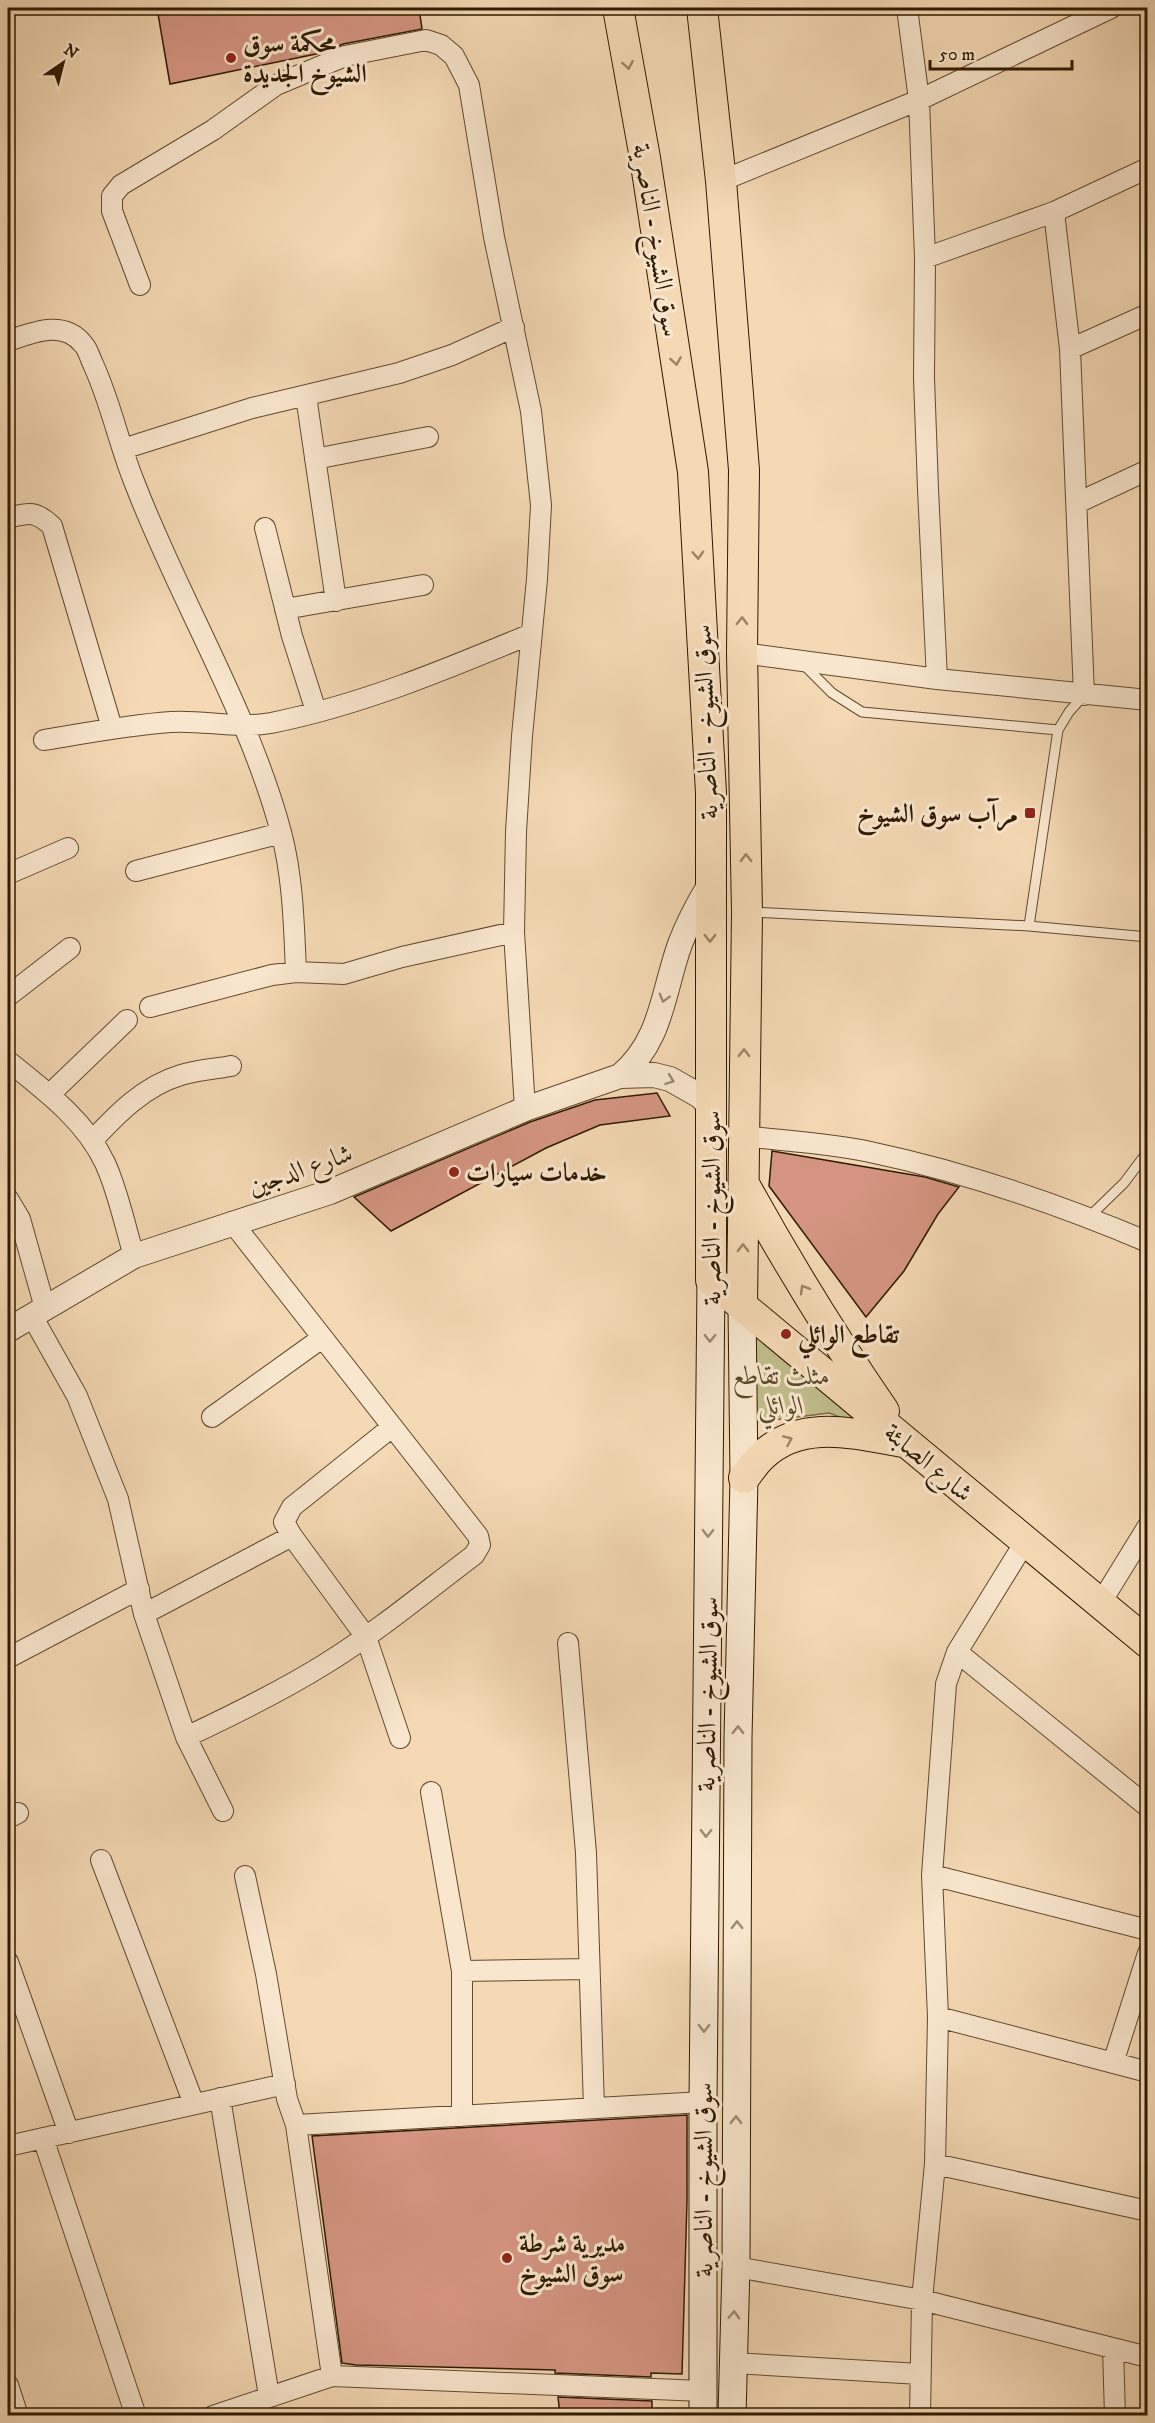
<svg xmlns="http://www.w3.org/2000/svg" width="1155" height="2423" viewBox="0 0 1155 2423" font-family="'IM FELL DW Pica',Amiri,serif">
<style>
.green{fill:#bfbe8b;stroke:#766c46;stroke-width:1.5}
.building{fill:#d59582;stroke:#2e1a01;stroke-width:1.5}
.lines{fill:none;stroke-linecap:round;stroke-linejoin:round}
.service-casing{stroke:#604a2e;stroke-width:11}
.minor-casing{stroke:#604a2e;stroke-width:22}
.tertiary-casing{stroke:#604a2e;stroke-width:26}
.secondary-casing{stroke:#2e1a01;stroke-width:29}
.primary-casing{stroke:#2e1a01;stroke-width:32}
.service{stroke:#f8e6ce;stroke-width:9}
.minor{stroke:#f8e6ce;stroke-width:20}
.tertiary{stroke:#f8e6ce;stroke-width:24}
.secondary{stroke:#f8e6ce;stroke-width:27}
.primary{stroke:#f4d9b4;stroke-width:30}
.oneway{stroke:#9b8363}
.oneway2{stroke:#9d8a72}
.poi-dot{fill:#8f2418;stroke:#f8e6ce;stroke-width:2}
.labels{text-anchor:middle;stroke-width:6;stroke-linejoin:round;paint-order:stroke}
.poi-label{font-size:26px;font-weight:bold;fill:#2e1a01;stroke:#f8e6ce;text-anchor:start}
.street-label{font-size:26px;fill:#2e1a01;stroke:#f8e6ce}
.park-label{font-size:26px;font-style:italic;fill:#5a4b2a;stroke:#f8e6ce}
</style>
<rect width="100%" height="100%" fill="#f4d9b4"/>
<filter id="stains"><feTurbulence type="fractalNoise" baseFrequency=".00333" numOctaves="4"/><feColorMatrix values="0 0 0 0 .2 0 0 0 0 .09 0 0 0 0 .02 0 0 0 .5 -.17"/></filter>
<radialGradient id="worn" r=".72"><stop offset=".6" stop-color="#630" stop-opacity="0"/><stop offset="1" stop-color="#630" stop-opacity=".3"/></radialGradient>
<path class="green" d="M757 1335 854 1418 850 1421 829 1413 750 1423 752 1338Z"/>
<path class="building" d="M157 8H419L422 29 343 44 321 53 170 84Z
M657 1093 670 1116 600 1125 546 1148 391 1231 354 1197 530 1122 595 1100Z
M772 1151 925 1177 959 1187 938 1214 904 1271 866 1317 769 1186Z
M687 2115V2201L682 2374 651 2373V2377L555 2373V2370L356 2365 342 2363 312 2136Z
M558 2397 652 2401V2415H560Z"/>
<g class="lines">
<g class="service-casing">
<path id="service" d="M803 664 832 693 862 712 1058 730
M750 912 1029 926 1148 937
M1029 926 1058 730 1069 712 1084 695
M1089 1217 1124 1183 1148 1151"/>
</g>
<g class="minor-casing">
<path id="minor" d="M907 8 919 100 925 258 924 378 928 489 937 679
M721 181 919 100 1111 8
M1054 212 1070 349 1084 695
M925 258 1054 212 1148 168
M140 285 112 211V196L121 185 213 130 276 85 345 56 426 40 441 45 454 56 469 85 494 237 531 411 541 505 537 579 522 736 516 832 514 932 525 1109
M8 341C32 333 63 319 83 344 88 349 90 358 93 364 111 403 119 445 135 484 180 601 248 710 281 832 293 877 294 925 296 972
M1070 349 1148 314
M306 396 336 601
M123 449 252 408 399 373 452 355 514 327
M315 459 428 437
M1077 503 1148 470
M8 518C28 513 35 510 52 526L112 728
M265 528 292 636 316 711
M285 609 423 585
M742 653 937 679 1148 700
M44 740C86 733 128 725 171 722 204 720 239 729 271 723 361 705 447 669 531 634
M136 871 281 833
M8 874 68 848
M8 996 70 948
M150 1007 272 975 296 972 344 974 402 957 514 932
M8 1061C44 1090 85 1120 105 1163 118 1191 125 1226 134 1256
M50 1094 127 1020
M743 1136C785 1141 829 1143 870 1152 965 1172 1058 1204 1148 1242
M92 1141C117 1114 144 1086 181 1075 197 1070 215 1069 231 1066
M8 1199 20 1219 45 1308
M32 1316 77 1396 118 1499 144 1614 186 1737 223 1811
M212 1417 322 1338
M392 1427 292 1507 284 1522 292 1536 366 1637 400 1738
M1100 1604 1148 1526
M144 1614 292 1536
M568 1643 586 1853 594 2108
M957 1652 1148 1807
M8 1658 139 1589
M186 1737C233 1715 280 1692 325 1664 377 1632 425 1592 474 1555L480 1545 478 1536 232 1222
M431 1792 462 1971V2116
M8 1818 18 1813
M101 1860 194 2104
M932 1875 1148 1930
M245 1876 266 1974 287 2099 296 2125
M8 1962 69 2133
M462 1971 588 1969
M938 2017 1148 2072
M1113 2063 1148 1953
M220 2098 269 2396
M43 2138 136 2416
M8 2146 285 2084
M935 2164 1148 2211
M736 2267 922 2300 1148 2357
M1113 2348 1115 2416
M733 2363 920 2374
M332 2376 296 2125 703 2102
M8 2385 18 2416
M213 2416 332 2376 703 2391
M920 2416 922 2300 935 2164 938 2017 932 1875 946 1684 957 1652 1025 1542"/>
</g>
<g class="tertiary-casing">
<path id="tertiary" d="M620 1076C662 1042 663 991 680 944 688 923 698 904 709 886
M8 1330 134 1256 330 1192 525 1109 620 1076 654 1075 670 1079 700 1096 712 1108"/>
</g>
<g class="secondary-casing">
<path id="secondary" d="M703 2416V2102L711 1280
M732 2416 736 2267 738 1738 744 1478 742 1306"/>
</g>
<g class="primary-casing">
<path id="primary" d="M618 8 645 158 693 472 711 793V1280L1148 1643
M702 8 721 181 744 470 742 653 747 912 742 1306
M744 1184C787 1262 833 1337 884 1411
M744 1478C750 1471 755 1462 762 1456 801 1418 856 1434 903 1442"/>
</g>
<use href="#service" class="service"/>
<use href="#minor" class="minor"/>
<use href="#tertiary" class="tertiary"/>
<use href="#secondary" class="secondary"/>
<use href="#primary" class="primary"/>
</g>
<defs><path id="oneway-chevron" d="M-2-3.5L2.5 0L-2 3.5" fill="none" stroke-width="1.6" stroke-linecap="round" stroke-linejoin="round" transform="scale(1.5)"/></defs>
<g class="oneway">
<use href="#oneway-chevron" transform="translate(628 65) rotate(80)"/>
<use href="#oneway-chevron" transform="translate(676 361) rotate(81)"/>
<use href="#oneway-chevron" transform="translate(698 555) rotate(87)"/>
<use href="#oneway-chevron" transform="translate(742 621) rotate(-89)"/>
<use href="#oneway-chevron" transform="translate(746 858) rotate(-91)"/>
<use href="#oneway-chevron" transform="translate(710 938) rotate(89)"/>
<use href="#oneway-chevron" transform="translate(744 1053) rotate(-89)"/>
<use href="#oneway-chevron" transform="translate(743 1248) rotate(-90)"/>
<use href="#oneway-chevron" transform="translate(804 1289) rotate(-121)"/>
<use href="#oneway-chevron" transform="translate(788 1440) rotate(-24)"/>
</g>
<g class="oneway2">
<use href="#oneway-chevron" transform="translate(664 998) rotate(106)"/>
<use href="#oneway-chevron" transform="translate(670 1080) rotate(20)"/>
<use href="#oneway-chevron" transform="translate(710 1338) rotate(91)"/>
<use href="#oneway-chevron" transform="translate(708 1533) rotate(91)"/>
<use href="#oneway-chevron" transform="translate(738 1730) rotate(-89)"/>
<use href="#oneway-chevron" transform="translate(706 1833) rotate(91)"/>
<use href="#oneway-chevron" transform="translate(737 1925) rotate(-90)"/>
<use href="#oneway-chevron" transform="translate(704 2028) rotate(91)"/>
<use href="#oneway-chevron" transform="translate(736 2120) rotate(-90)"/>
<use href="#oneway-chevron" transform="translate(734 2315) rotate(-88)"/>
</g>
<g class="poi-dot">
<circle cx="231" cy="58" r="6"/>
<rect x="1024" y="807" width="12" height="12" rx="3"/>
<circle cx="454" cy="1172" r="6"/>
<circle cx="786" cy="1334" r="6"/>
<circle cx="507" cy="2258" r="6"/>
</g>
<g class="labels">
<g class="poi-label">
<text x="243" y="52">محكمة سوق<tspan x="243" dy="30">الشيوخ الجديدة</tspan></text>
<text x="1018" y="822" text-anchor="end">مرآب سوق الشيوخ</text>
<text x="466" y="1181">خدمات سيارات</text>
<text x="798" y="1343">تقاطع الوائلي</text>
<text x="519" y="2252">مديرية شرطة<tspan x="519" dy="30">سوق الشيوخ</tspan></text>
</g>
<g class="street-label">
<text transform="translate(657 240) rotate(81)" y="9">سوق الشيوخ - الناصرية</text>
<text transform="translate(705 722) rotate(-92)" y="9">سوق الشيوخ - الناصرية</text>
<text transform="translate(300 1169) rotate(-19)" y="9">شارع الدجين</text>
<text transform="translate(711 1208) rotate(-90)" y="9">سوق الشيوخ - الناصرية</text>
<text transform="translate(929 1462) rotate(40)" y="9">شارع الصابئة</text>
<text transform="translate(707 1694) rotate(-89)" y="9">سوق الشيوخ - الناصرية</text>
<text transform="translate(703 2180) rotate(-90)" y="9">سوق الشيوخ - الناصرية</text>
</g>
<g class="park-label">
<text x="781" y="1384">مثلث تقاطع<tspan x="781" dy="30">الوائلي</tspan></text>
</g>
</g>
<rect width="1155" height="2423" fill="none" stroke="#f4d9b4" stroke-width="30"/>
<rect x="9" y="9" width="1137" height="2405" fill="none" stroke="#2e1a01" stroke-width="3"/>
<rect x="15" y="15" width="1125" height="2393" fill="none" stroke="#2e1a01" stroke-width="1.5"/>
<g transform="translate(63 63) rotate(35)" stroke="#f8e6ce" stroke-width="4.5" paint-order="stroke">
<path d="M0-4.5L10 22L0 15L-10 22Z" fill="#2e1a01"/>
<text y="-9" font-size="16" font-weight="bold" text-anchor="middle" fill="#2e1a01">N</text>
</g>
<path d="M930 60v9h142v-9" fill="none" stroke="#2e1a01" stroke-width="3"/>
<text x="939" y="60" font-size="18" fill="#2e1a01" stroke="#f8e6ce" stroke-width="4.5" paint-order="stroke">50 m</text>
<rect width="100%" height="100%" filter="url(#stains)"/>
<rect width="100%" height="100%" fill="url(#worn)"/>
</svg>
